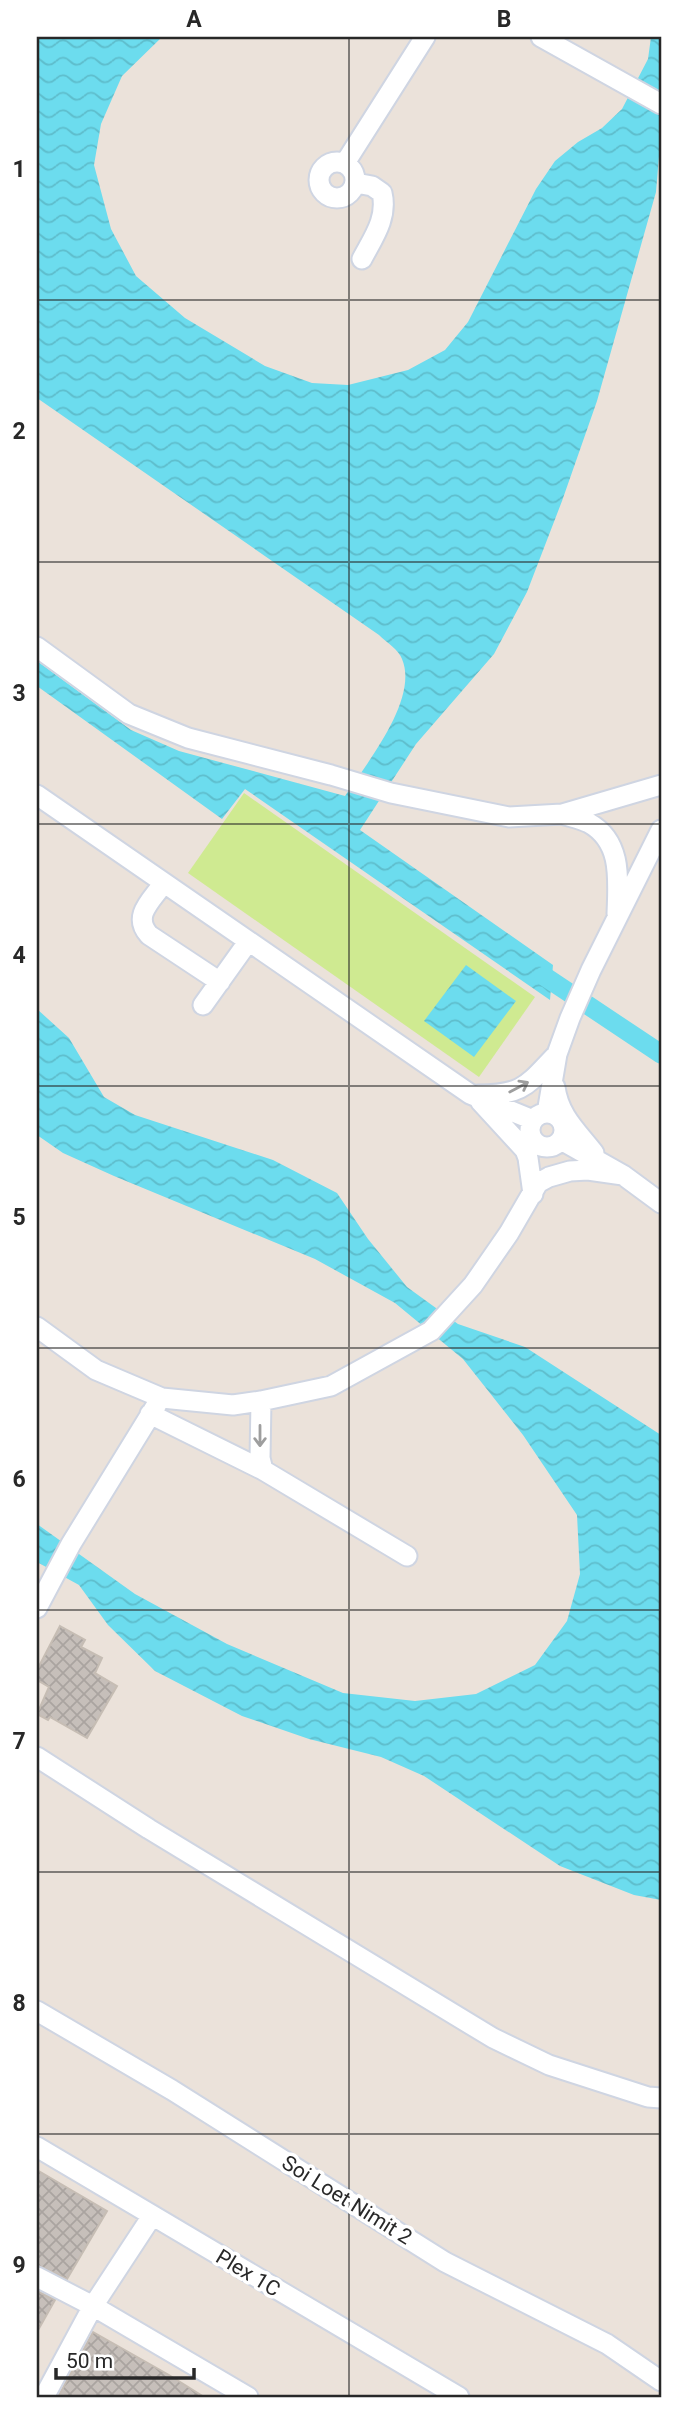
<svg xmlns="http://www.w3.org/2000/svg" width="698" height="2434" viewBox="0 0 698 2434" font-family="Roboto,sans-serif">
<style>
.pitch{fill:#cfea91}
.water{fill:url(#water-waves)}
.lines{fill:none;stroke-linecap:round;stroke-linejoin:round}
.canal{stroke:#6cdcee;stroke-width:19}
.building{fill:url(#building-cross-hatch);stroke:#c6bdb4;stroke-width:2}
.minor-casing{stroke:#cfd5e2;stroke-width:23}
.minor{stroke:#fff;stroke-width:19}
.oneway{stroke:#9e9e9e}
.grid{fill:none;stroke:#282828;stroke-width:2;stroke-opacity:0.55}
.labels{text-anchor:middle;stroke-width:7;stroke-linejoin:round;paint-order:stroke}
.street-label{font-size:21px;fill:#282828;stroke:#fff}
.neatline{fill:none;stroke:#282828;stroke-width:2.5}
.grid-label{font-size:23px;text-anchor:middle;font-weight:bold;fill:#282828}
</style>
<defs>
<pattern id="water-waves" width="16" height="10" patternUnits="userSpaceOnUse" patternTransform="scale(1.75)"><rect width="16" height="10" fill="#6cdcee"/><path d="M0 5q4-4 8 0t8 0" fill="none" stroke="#5ebdcc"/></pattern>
<pattern id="building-cross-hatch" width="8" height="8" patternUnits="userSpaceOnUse" patternTransform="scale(1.75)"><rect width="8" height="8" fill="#c6bfba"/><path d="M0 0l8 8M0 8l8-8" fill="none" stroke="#aaa4a0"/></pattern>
</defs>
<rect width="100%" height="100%" fill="#ebe2da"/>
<path class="pitch" d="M244 793 535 997 479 1077 188 873Z"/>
<path class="water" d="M37 37H162L122 76 101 124 94 165 111 229 136 276 185 318 265 366 312 383 348 385 408 370 445 350 468 322 536 189 555 161 578 142 602 128 622 109 648 59 651 37H661L660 144 656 192 597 401 562 501 527 592 494 654 416 744 360 830 553 965 550 1000 245 789 222 819 37 686V661L131 730 179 751 345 796C367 763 419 699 402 659 399 650 386 642 379 635L37 398Z
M466 965 516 1001 474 1057 424 1021Z
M37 1009 69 1038 104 1097 135 1115 273 1160 337 1193 368 1239 407 1287 458 1324 525 1347 661 1435V1900L634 1895 560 1866 424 1776 381 1757 309 1739 242 1716 155 1671 108 1625 79 1585 37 1562V1524L135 1594 227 1644 343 1693 415 1701 476 1694 535 1665 567 1621 580 1574 577 1515 523 1435 463 1359 395 1303 315 1259 114 1176 63 1153 37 1135Z"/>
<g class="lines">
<path class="canal" d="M544 976 661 1054"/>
</g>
<path class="building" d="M60 1626 85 1640 81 1647 102 1658 95 1673 117 1686 87 1738 50 1717 48 1720 37 1714 49 1687 37 1680V1670Z
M37 2170 107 2211 67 2279 37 2265Z
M37 2291 55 2300 37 2332Z
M93 2332 169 2375 204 2397H58Z"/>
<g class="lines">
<g class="minor-casing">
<path id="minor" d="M541 37 661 104
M319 180a18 18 0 1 1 36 0a18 18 0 1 1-36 0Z
M345 163 425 37
M356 183 372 186 382 193C388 218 373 238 362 259
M37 647 129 714 188 738 331 775 391 793 509 817 562 814 661 785
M37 795 470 1094 533 1120
M562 814C571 817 581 819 589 823 623 842 618 881 617 914
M163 884C151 901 132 916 149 935L220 982
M203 1005 248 942
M555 1087C559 1116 577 1131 594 1153
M478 1095C524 1095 527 1085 557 1054
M480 1101 525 1150 528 1158 533 1194
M547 1113 557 1054 570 1018 591 970 661 830
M530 1130a17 17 0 1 1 34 0a17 17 0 1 1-34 0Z
M561 1140 623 1175 661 1203
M37 1327 96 1370 162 1398 233 1405 261 1401 331 1386 431 1331 473 1285 509 1233 538 1183 549 1177 570 1171 588 1170 623 1175
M261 1401 260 1458 263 1470
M150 1414 263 1470 407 1556
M37 1608 71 1544 157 1404
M37 1757 149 1829 493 2038 549 2065 648 2097 661 2098
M37 2011 172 2090 445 2262 607 2344 661 2381
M37 2147 459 2397
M37 2277 93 2306 248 2397
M44 2397 93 2306 152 2216"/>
</g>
<use href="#minor" class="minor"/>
</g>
<defs><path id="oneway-shaft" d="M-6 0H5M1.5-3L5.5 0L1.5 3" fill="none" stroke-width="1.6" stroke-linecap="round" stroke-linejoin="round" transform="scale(1.75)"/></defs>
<g class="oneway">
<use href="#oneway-shaft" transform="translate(519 1087) rotate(-28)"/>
<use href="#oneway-shaft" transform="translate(260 1436) rotate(90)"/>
</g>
<path class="grid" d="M349 37V2397M37 300H661M37 562H661M37 824H661M37 1086H661M37 1348H661M37 1610H661M37 1872H661M37 2134H661"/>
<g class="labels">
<g class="street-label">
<text transform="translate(347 2200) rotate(32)" y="7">Soi Loet Nimit 2</text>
<text transform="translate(248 2273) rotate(31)" y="7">Plex 1C</text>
</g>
</g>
<rect width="698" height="2434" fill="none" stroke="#ffffff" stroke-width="77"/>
<path d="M56 2368v10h138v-10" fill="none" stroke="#282828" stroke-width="3.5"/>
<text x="66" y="2368" font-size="21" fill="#282828" stroke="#ffffff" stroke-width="5" paint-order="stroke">50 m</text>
<rect x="38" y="38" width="622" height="2358" class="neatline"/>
<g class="grid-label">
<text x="194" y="27">A</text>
<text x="504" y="27">B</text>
<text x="19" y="177">1</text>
<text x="19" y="439">2</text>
<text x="19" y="701">3</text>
<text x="19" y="963">4</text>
<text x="19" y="1225">5</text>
<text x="19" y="1487">6</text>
<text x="19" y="1749">7</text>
<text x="19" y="2011">8</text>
<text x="19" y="2273">9</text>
</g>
</svg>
